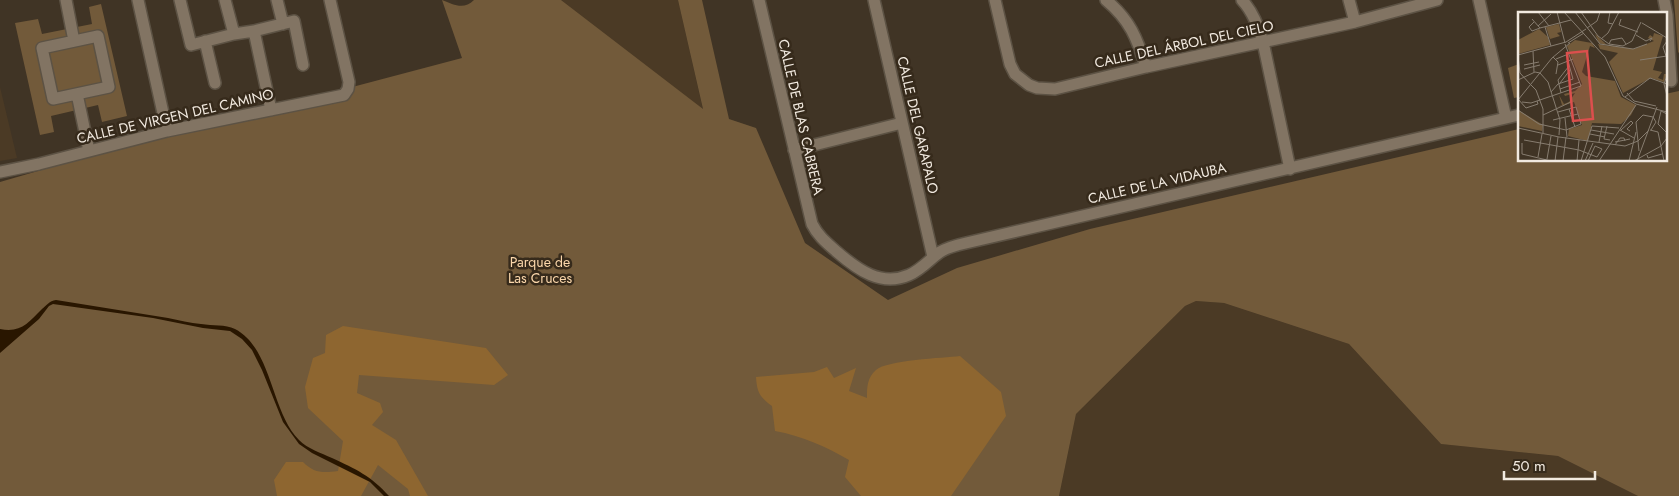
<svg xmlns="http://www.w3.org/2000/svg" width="1679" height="496" viewBox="0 0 1679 496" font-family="Jost,sans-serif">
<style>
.built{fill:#4b3a25}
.green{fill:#725a3a}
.forest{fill:#8e6630}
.water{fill:#291600}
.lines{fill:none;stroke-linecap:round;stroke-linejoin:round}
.minor-casing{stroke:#5c5244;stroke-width:14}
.minor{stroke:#827463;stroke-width:11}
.labels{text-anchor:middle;stroke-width:5;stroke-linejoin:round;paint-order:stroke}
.street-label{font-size:14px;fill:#f2eae0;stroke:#362a1b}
.park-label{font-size:14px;fill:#fbd7ab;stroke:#362a1b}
.inset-road{fill:none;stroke:#877d70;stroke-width:1}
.view{fill:#dc4f4d;fill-opacity:0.15;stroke:#dc4f4d;stroke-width:2.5}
.inset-edge{fill:none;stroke:#f2eae0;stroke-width:2.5}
</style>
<rect width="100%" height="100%" fill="#403425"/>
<path class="built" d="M561 0H678L703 110Z
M0 87 17 158 0 161Z
M1196 301 1224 303 1349 344 1441 444 1558 456 1638 496H1059L1076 414 1185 306Z"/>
<path class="green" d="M442 0C454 5 464 10 474 0H561L703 109 678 0H702L729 119 756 128 805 243 888 300 957 268 1090 229 1519 129V160H1665V94L1679 91V496H1638L1558 456 1441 444 1349 344 1224 303 1196 301 1185 306 1076 414 1059 496H0V182L62 164 462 58Z
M1674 0H1679V53L1678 52Z
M101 4 127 116 102 122 98 105 51 116 54 132 40 135 15 23 38 19 42 34 92 24 89 7Z
M1519 64V97L1514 98 1508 68Z"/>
<path class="forest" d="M343 326 486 348 508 375 494 385 359 375 357 393 380 403 383 412 372 425 396 440 428 496H410L408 489 378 465 361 496H277L274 480 286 462H303C314 473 322 473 338 471L343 441 308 408 305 387 313 358 325 353 326 335Z
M960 356 1001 392 1006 416 951 496H861L845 477 849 460C825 446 802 436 775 431L772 406C760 397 757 393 756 377L814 372 827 367 834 378 856 368 849 391 867 398C867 387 867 378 876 370 887 360 943 358 960 356Z"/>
<path class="water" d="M56 300 168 318C179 320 190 323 201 324 213 326 225 324 235 329 272 348 271 412 299 440 308 449 321 453 332 458 356 469 371 476 389 496H384L370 482 312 453 299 444 283 422 262 370 252 350 242 339 230 331 203 328 153 318 53 304 49 306 39 319 0 353V329C21 333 28 323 42 309 47 305 49 301 56 300Z"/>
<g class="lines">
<g class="minor-casing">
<path id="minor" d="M66 0 74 41
M138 0 167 131
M180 0 191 45 234 34
M225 0 234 34 254 31 271 110
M277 0 283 24
M759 0 812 224C818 236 827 243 837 252 858 270 881 287 909 275 921 270 930 259 940 252 948 247 957 245 966 243L1519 115
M874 0 933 257
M995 0 1010 64 1015 74 1029 85 1037 88 1055 89 1146 67 1355 22 1437 0
M1106 0C1130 20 1137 38 1146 67
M1242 0C1253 12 1258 26 1263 42L1290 169
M1349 0 1355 22
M1479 0 1506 118
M1664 0 1667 15 1671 81
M254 31 294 21 303 65
M98 36 109 87 53 99 42 48Z
M205 41 215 83
M77 94 89 151
M794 150 902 123
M0 172 39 164 167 131 344 95 348 89 349 82 330 0"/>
</g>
<use href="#minor" class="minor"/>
</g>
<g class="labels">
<g class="street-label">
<text transform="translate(1184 44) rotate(-12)" y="5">CALLE DEL ÁRBOL DEL CIELO</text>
<text transform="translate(175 116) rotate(-13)" y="5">CALLE DE VIRGEN DEL CAMINO</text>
<text transform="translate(801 117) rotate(77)" y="5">CALLE DE BLAS CABRERA</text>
<text transform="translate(918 125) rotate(77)" y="5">CALLE DEL GARAPALO</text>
<text transform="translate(1157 183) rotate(-13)" y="5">CALLE DE LA VIDAUBA</text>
</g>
<g class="park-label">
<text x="540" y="267">Parque de<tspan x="540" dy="16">Las Cruces</tspan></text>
</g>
</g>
<g transform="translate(1518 12)">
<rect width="149" height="149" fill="#403425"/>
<path d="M41 12 43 20 39 21 42 24 32 27 28 15ZM21 17 30 25 32 33 0 42V28ZM136 21 145 24 135 58 144 60 140 66 145 68 146 62H149L146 70 133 66 105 81 91 50 100 41 82 37 80 32 95 35 81 31 77 22 89 33 116 37 136 29 130 26 132 23 135 25ZM57 28 74 31 77 36 72 34 64 60 68 64 97 69 103 85 118 93 113 103 103 112 74 111 70 129 50 124 51 117 64 113 56 90 39 95 44 93 41 83 46 92 51 90 57 81 47 84 46 82 57 79 64 72 49 34ZM0 98 25 113 24 119 0 114Z" fill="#725a3a"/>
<path class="inset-road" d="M20 0 31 14M39 0 47 31M46 0 87 45 105 84 118 92 149 100M57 0 82 32 115 37 129 32M63 0 80 24 91 32 105 34 114 29 123 10M92 0 90 11 95 12M14 7 22 16 53 8M103 7 101 13 120 20M16 10 11 15 14 19 22 16M124 11 149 26M20 14 33 2M27 15 33 34M69 16 79 9 82 0M118 23 128 29 134 26 132 29M83 27 90 21 101 0M50 31 66 21M91 32 93 28 104 26 108 32M15 39 16 60M0 43 48 30 68 17M0 44 2 61 12 72M148 44 145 35 149 29M35 45 40 50 38 62M38 47 53 41M122 48 149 44M6 53 21 50M40 53 55 47M6 57 22 53M22 61 30 70 42 108 41 123M149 63 146 72 149 84M0 68 17 60 22 61M42 71 52 58M13 73 18 78 25 97V121M42 77 62 70M33 80 40 72 55 67 50 49M43 81 40 68 51 54M109 81 116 89 138 94M107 85 132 66 149 72M0 87 8 96 20 92 19 89M0 88 34 46 52 31M4 90 13 91 63 74 47 32M51 97 57 115M0 98 21 112 48 118 63 112 58 95 40 100M149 102 143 99 140 112 149 121M25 103 53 90M47 106 49 125M35 108 60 102M89 114 86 127 92 128M0 116 41 125M73 118 96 122M102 118 116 126M103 118 113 109 115 111 109 117 112 119M132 118 140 120 146 149M72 122 87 125M41 125 107 134 120 129 131 118M6 128 61 138 79 145 84 137 77 134M81 130 84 114M97 130 112 127M4 131V142L33 149M97 133 102 126H106L107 129M121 139 118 110 125 103 135 105 138 110 133 118M129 143 130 146 144 142M20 145 24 122M29 147 33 124M37 149 40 125M45 149 48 125M59 149 61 128M63 149 74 114 101 116M67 149 75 131M70 149 77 134M81 149 118 93M111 149 118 120M116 149 143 134 149 126M119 149 139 95"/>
<path class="view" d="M69 39 75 107 55 109 49 41Z"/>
<rect width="149" height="149" class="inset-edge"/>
</g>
<path d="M1504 471v8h91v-8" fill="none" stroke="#f2eae0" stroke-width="2.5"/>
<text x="1512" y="471" font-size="15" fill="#f2eae0" stroke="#362a1b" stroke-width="4" paint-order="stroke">50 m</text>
</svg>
